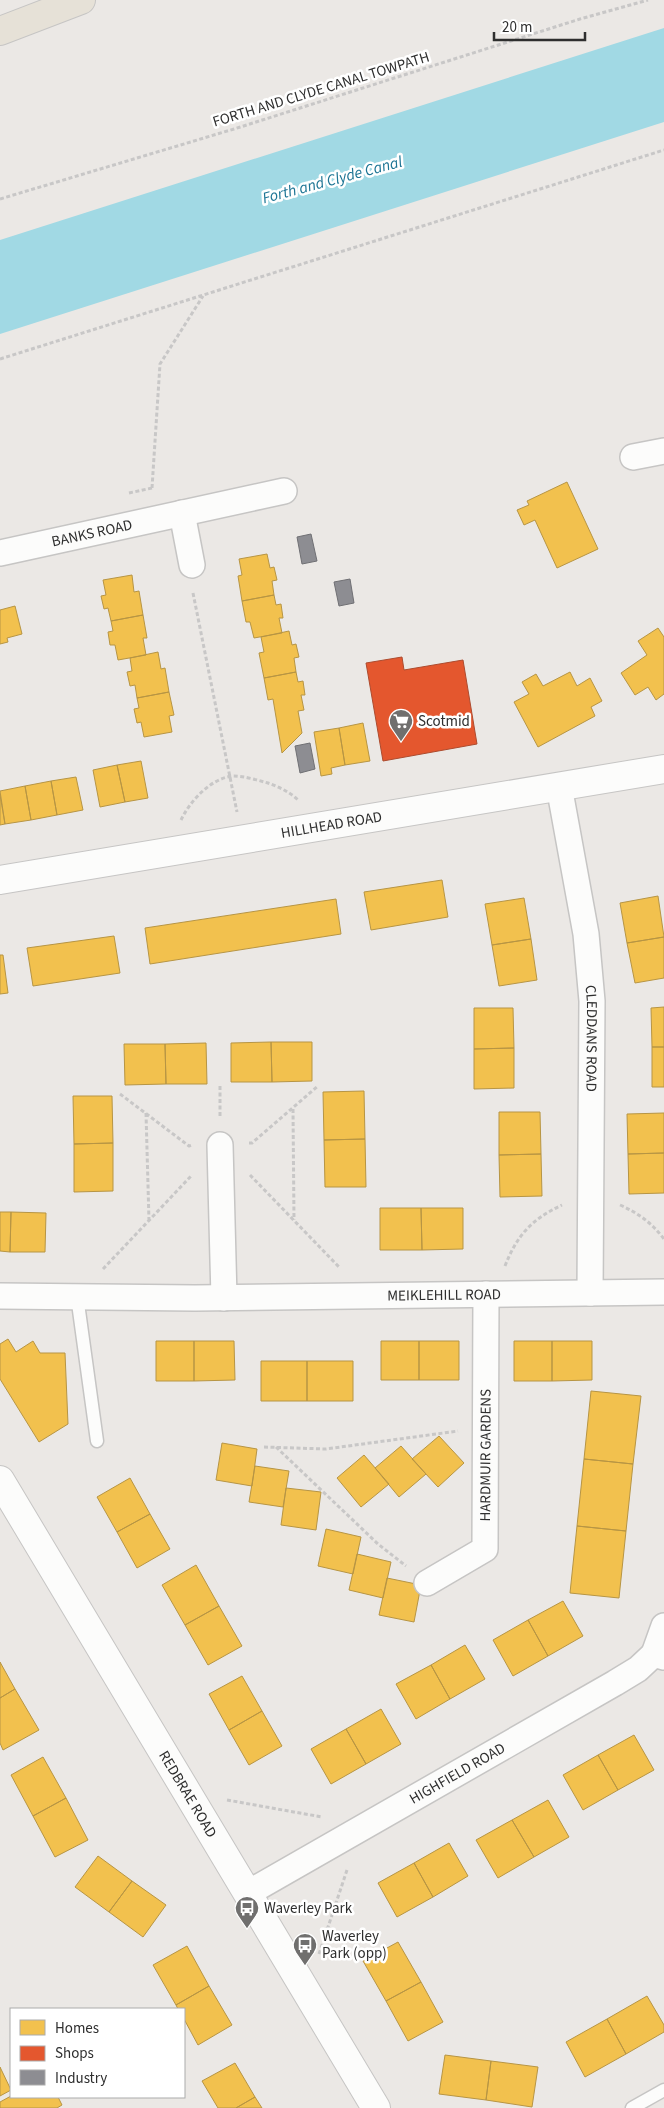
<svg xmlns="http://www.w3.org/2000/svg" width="664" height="2108" viewBox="0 0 664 2108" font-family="'Source Sans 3',sans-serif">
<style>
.water{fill:#a1d9e4}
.homes{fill:#f2c14e;stroke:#b79544}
.shops{fill:#e4572e;stroke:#ad4b2e}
.industry{fill:#8d8d92;stroke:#707074}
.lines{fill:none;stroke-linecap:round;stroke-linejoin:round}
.service-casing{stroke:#c6c5c4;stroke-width:15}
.minor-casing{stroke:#c6c5c4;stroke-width:28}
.tertiary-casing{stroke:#c6c5c4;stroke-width:30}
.primary-casing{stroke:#c6c5c4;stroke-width:30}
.path{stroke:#c8c7c7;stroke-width:3;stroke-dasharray:4 2.5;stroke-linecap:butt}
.service{stroke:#fcfcfb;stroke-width:12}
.minor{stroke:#fcfcfb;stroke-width:25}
.tertiary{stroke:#fcfcfb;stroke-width:28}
.primary{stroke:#e6e1d7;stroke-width:28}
.labels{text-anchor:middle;stroke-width:5;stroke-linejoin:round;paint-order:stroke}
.street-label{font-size:15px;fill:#2e2e2e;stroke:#fff}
.poi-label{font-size:15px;fill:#2e2e2e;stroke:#fff;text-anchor:start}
.water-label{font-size:16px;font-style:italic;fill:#1c7494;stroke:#fff}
</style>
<rect width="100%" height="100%" fill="#ebe8e5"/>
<path class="water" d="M664 28V122L0 334V240Z"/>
<path class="homes" d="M567 482 598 549 557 568 535 520 524 525 517 510 529 505 527 501Z
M267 554 270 568 274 567 277 580 272 581 274 595 242 601 238 576 242 575 239 559Z
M132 575 134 592 139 591 143 615 111 621 108 608 104 609 101 596 106 595 103 580Z
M274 595 276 605 281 604 283 618H279L282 633 254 638 250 622H246L242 601Z
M15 606 22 634 7 638 8 642 0 644V610Z
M143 615 147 638H143L146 655 118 660 115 645H110L108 632 113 631 111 621Z
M658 628 664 637V694L656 700 648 687 635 695 621 673 647 655 638 641Z
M289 631 292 645 296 644 299 657 294 658 296 672 264 678 259 653 264 652 261 637Z
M158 652 161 669 165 668 169 692 137 698 135 685 130 686 127 672 132 671 130 658Z
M296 672 298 682 303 681 305 695H301L304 710 298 711 302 733 282 753 273 699 268 700 264 678Z
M570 672 577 686 590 678 602 701 591 707 595 716 538 747 514 702 529 694 522 682 536 674 543 686Z
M169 692 174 715 169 716 172 732 144 737 141 722 137 723 134 709 139 708 137 698Z
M363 723 370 761 345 765 339 728Z
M339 728 345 765 331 768 332 774 321 776 314 732Z
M141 761 148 798 125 802 117 765Z
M117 765 125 802 100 807 93 770Z
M76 777 83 810 57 815 51 781Z
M51 781 57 815 31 820 25 786Z
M25 786 31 820 5 824 0 791Z
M0 795 5 824 0 825Z
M442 880 448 917 371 930 364 892Z
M658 896 664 937 627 943 620 903Z
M524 898 531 939 492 945 485 904Z
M336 899 341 934 150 964 145 928Z
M114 936 120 973 33 986 27 948Z
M664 937V978L635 983 627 943Z
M531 939 537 980 499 986 492 945Z
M0 955H3L8 993 0 994Z
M664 1007V1047H652L651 1008Z
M474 1008H513L514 1048 474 1049Z
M271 1042H312V1081L272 1082Z
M271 1042 272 1082H231V1043Z
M206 1043 207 1084H166L165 1044Z
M124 1044H165L166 1084 125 1085Z
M652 1047H664V1087H652Z
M514 1048V1088L474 1089V1049Z
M364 1091 365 1139 324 1140 323 1092Z
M73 1096H112L113 1143 74 1144Z
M499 1112H540L541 1154 499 1155Z
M664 1113V1153L628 1154 627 1114Z
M365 1139 366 1187H325L324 1140Z
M113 1143V1191L74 1192V1144Z
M664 1153V1193L629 1194 628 1154Z
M541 1154 542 1196 500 1197 499 1155Z
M380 1208H421L422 1250H380Z
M421 1208H463V1249L422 1250Z
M0 1212H11L10 1252 0 1251Z
M11 1212 46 1213 45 1252H10Z
M8 1339 16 1352 33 1341 40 1353H65L68 1424 39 1442 0 1379V1344Z
M156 1341H194V1381H156Z
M194 1341H234L235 1380 194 1381Z
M381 1341H419V1380H381Z
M419 1341H459V1380H419Z
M514 1341H552V1381H514Z
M552 1341H592V1380L552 1381Z
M261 1361H307V1401H261Z
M307 1361H353V1401H307Z
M591 1391 641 1396 633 1464 584 1459Z
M439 1436 464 1463 438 1487 412 1459Z
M222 1443 257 1449 252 1486 216 1480Z
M401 1446 426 1474 399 1497 375 1468Z
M364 1455 389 1484 361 1507 337 1478Z
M584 1459 633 1464 626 1531 577 1526Z
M255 1466 289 1471 283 1507 249 1502Z
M130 1478 150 1514 117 1532 97 1497Z
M286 1488 321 1492 316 1530 281 1525Z
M150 1514 170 1549 137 1568 117 1532Z
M577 1526 626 1531 619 1598 570 1593Z
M326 1529 361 1537 353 1574 318 1566Z
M357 1554 391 1562 383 1598 349 1590Z
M196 1565 219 1606 185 1625 162 1585Z
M387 1578 421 1585 414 1622 379 1615Z
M563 1601 583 1636 548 1656 528 1620Z
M219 1606 242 1646 208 1665 185 1625Z
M528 1620 548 1656 513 1676 493 1640Z
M465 1645 485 1679 450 1699 431 1665Z
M0 1662 15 1689 0 1698Z
M431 1665 450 1699 416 1719 396 1684Z
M242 1676 262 1711 229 1730 209 1694Z
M15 1689 39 1730 3 1750 0 1743V1698Z
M381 1709 401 1744 366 1764 346 1729Z
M262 1711 282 1746 249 1765 229 1730Z
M346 1729 366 1764 331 1784 311 1749Z
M634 1735 654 1770 618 1790 598 1755Z
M598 1755 618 1790 583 1810 563 1775Z
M43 1757 66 1798 33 1816 11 1775Z
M66 1798 88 1840 55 1857 33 1816Z
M548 1800 569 1837 534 1857 512 1820Z
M512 1820 534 1857 498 1878 476 1840Z
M449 1843 468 1876 433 1897 414 1863Z
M98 1856 132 1881 109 1912 75 1887Z
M414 1863 433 1897 397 1917 378 1883Z
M132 1881 166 1905 143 1937 109 1912Z
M398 1942 421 1982 386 2001 363 1961Z
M187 1946 209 1986 176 2005 153 1965Z
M421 1982 443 2022 408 2041 386 2001Z
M209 1986 232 2025 198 2045 184 2019V2009H178L176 2005Z
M647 1996 664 2025V2032L626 2054 607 2019Z
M607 2019 626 2054 585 2077 566 2042Z
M445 2055 491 2061 486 2100 439 2094Z
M491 2061 538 2067 532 2107 486 2100Z
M235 2063 255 2097 236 2108H218L202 2081Z
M0 2067 11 2090 0 2096Z
M11 2096 58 2097 62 2105 57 2108H0V2102Z
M255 2097 262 2108H236Z"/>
<path class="shops" d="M402 657 404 670 463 660 477 744 383 761 366 663Z"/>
<path class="industry" d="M311 534 317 561 302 564 297 537Z
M350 579 354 603 339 606 334 582Z
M310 743 315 769 300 773 295 746Z"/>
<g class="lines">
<g class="service-casing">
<path id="service" d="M77 1296 97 1441
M632 2108 664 2090"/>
</g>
<g class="minor-casing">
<g id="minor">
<path d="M633 457 664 451"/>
<path d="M182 513 192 565"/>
<path id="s1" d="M0 553 284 491"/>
<path id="s2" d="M559 786 586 934 592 1001 590 1293"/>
<path d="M220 1145 224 1298"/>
<path id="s3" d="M0 1296 195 1298 664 1292"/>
<path id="s4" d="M427 1583 485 1549 486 1294"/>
<path d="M654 1654 664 1626"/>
<path id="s5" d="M248 1893 615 1683 638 1669 654 1654 664 1657"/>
</g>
</g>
<g class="tertiary-casing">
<g id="tertiary">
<path id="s6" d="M0 880 664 769"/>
<path id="s7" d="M0 1480 376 2108"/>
</g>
</g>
<g class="primary-casing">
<path id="primary" d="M0 31 81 0"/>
</g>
<path class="path" d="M0 199 234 129 580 19 648 0
M0 359 664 150
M152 488 160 364 203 296
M129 493 152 488
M193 593 237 812
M181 820C190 801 211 778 233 776 244 776 257 780 268 783 279 787 290 792 298 800
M220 1086V1118
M120 1094 189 1146 192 1145
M293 1109 294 1220
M146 1113 149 1221
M249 1143H252L318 1086
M250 1175 339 1267
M620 1205C638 1213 652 1223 664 1239
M505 1266C517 1235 532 1219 562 1205
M103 1269 192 1175
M264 1447 326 1449 458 1431
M276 1447 378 1544 406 1566
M227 1800 322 1817
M319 1954 347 1870"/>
<use href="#service" class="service"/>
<use href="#minor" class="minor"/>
<use href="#tertiary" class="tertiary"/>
<use href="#primary" class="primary"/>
</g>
<defs>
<g id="supermarket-pin" transform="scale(1.25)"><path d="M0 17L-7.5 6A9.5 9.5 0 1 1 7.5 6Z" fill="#706f6e" stroke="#fff"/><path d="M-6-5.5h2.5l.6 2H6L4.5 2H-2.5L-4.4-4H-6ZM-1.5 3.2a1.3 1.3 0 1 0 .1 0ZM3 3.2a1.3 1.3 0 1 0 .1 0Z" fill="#fff"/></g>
<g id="bus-pin" transform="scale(1.25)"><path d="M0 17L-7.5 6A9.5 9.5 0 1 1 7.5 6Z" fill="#706f6e" stroke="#fff"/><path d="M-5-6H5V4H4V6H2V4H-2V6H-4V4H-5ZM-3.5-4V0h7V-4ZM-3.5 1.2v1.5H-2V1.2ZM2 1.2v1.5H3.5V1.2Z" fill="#fff"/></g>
</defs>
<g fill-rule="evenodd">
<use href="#supermarket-pin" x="401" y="721"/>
<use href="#bus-pin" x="247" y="1908"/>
<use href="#bus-pin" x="305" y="1945"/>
</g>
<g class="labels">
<g class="street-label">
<text transform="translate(321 89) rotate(-17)" y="5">FORTH AND CLYDE CANAL TOWPATH</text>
<text dy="5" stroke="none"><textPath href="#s1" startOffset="94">BANKS ROAD</textPath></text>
<text dy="5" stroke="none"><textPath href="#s6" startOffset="336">HILLHEAD ROAD</textPath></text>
<text dy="5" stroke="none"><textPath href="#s2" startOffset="255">CLEDDANS ROAD</textPath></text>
<text dy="5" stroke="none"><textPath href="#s3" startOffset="444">MEIKLEHILL ROAD</textPath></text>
<text dy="5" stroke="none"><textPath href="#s4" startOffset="161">HARDMUIR GARDENS</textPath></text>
<text dy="5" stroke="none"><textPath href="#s5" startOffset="241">HIGHFIELD ROAD</textPath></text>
<text dy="5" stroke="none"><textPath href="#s7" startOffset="366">REDBRAE ROAD</textPath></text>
</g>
<g class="poi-label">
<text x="418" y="726">Scotmid</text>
<text x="264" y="1913">Waverley Park</text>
<text x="322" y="1941">Waverley<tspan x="322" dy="17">Park (opp)</tspan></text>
</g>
<g class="water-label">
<text transform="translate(332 179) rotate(-15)" y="6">Forth and Clyde Canal</text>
</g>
</g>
<rect x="10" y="2008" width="175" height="90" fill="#ffffff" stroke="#ababab"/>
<rect x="20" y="2020" width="25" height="15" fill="#f2c14e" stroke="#ababab"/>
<text x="55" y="2033" font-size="15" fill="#2e2e2e">Homes</text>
<rect x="20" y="2046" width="25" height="15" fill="#e4572e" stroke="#ababab"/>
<text x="55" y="2058" font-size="15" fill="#2e2e2e">Shops</text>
<rect x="20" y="2070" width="25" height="15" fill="#8d8d92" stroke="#ababab"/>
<text x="55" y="2083" font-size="15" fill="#2e2e2e">Industry</text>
<path d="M494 32v8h91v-8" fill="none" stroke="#2e2e2e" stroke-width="2.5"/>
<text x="502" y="32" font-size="15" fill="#2e2e2e" stroke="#ffffff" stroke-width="4" paint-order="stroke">20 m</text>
</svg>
